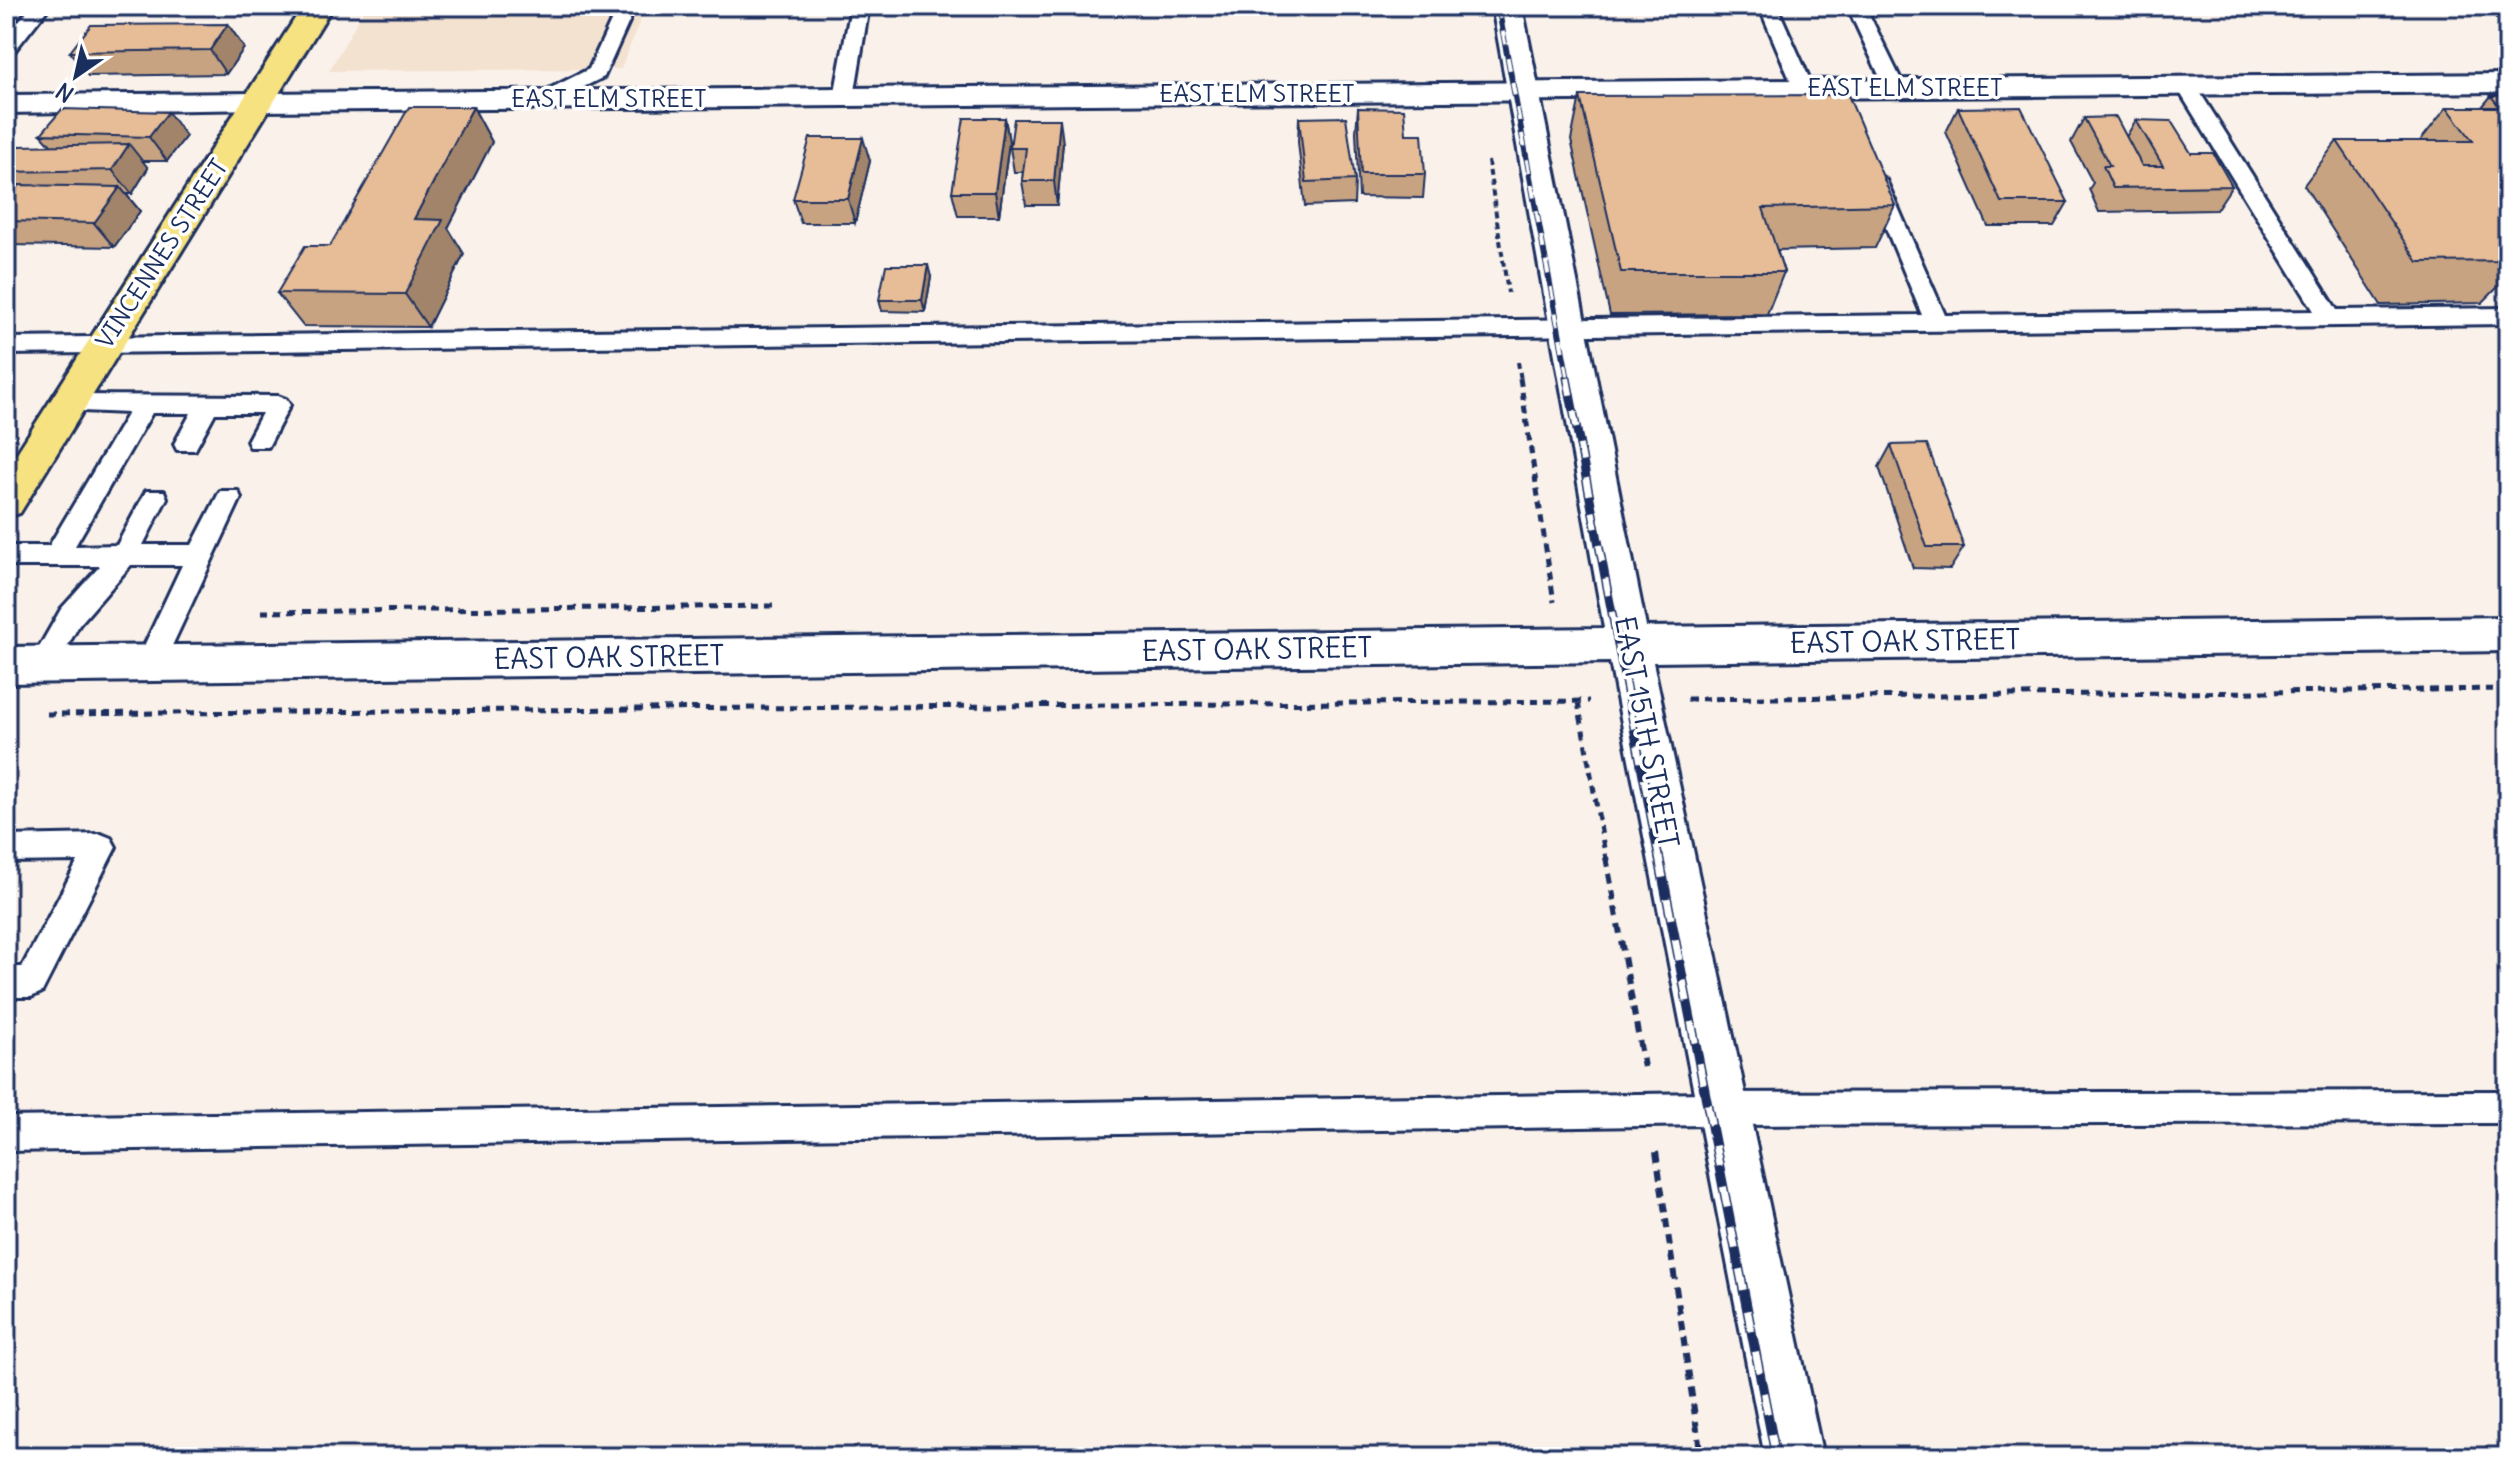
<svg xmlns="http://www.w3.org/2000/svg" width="2514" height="1463" viewBox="0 0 2514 1463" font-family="Delius,sans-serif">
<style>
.built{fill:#f4e2d1}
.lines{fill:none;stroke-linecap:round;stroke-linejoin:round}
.lane-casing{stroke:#1b2f5e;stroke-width:6}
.street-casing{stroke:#1b2f5e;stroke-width:6}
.secondary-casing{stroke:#1b2f5e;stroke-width:6}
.primary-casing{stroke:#1b2f5e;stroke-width:6}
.path-far2{stroke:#1b2f5e;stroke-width:4;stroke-dasharray:6 4;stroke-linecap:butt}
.path-far1{stroke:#1b2f5e;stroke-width:5;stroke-dasharray:8 6;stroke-linecap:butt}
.path{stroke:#1b2f5e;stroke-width:6;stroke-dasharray:10 7;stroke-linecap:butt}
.lane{fill:#fff;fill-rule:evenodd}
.street{fill:#fff;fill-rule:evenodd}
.secondary{fill:#fff;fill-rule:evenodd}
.primary{fill:#f7e281;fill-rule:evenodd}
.rail-far2-casing{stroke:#1b2f5e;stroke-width:6}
.rail-far1-casing{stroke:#1b2f5e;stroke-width:9}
.rail-casing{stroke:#1b2f5e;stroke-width:10}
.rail-far2{stroke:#fff;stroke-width:4;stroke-dasharray:13;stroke-linecap:butt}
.rail-far1{stroke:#fff;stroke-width:6;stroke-dasharray:17;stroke-linecap:butt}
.rail{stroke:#fff;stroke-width:7;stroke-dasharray:21;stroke-linecap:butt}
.wall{fill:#c7a382;stroke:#1b2f5e;stroke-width:2}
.shaded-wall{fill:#a2846a;stroke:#1b2f5e;stroke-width:2}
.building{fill:#e7bd97;stroke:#1b2f5e;stroke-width:2}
.labels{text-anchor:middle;stroke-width:7;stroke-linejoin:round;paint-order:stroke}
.far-street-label{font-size:24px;fill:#1b2f5e;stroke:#fff}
.street-label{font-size:28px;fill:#1b2f5e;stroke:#fff}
</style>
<rect width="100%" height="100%" fill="#faf2ea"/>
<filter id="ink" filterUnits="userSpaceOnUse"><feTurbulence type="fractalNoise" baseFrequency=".0125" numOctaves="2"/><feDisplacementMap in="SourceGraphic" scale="16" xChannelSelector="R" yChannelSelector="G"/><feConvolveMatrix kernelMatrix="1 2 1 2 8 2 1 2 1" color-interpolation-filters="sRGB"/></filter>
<g filter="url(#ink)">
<path class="built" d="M366 6H646L621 69 329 71Z"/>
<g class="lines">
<g class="lane-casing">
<path id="lane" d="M31 6H50L13 53 6 55V37Z
M618 6H636L604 77 549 104H535L532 100 535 96 589 69Z
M851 6H869L854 97 844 103 834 97Z
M1759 6H1777L1814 89 1811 93H1797L1794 89Z
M1847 6H1865L1905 88 1902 92 1895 94 1885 88Z
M2186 80 2196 86 2337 310 2508 308V324L6 354V338L1922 315 1866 180 1876 173 1886 180 1945 315 2314 311 2176 86Z
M66 395 278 396 286 399 290 405 268 447H250L247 441 262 413H215L195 450H177L174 444 191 413H152L75 546 117 545 146 491H164L167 498 143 545H192L220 491H238L241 498 164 663 160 671 150 674 140 671 136 663 182 565H131L79 625 53 673 43 676 33 673 29 665 61 609 100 566H6V546H49L128 413 58 410 54 404 58 398Z
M101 834 111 838 116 847 42 992 31 997H6V967H22L78 861 6 862V836Z
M2508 1091V1123L1708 1125 6 1151V1117L1708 1093Z"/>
</g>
<g class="street-casing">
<path id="street" d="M1492 6H1522L1646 627 2508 617V651L1653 662 1823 1457H1765L1610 662 6 683V647L1604 628Z
M259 93 270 95 275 102 270 109 6 113V95Z"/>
</g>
<g class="secondary-casing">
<path id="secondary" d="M2508 74V92L259 111 248 109 243 102 248 95 259 93Z"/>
</g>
<g class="primary-casing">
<path id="primary" d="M303 6H333L20 513 6 517V470Z"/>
</g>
<path class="path-far2" d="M2487 6 2508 30
M1488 161 1508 293
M1518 362 1521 380"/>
<path class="path-far1" d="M1520 378 1554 602
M261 612 775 606
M1687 699 2508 689
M1578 702 1606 859
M47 714 1589 701"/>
<path class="path" d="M1606 857 1644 1067
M1656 1152 1701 1457"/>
<use href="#lane" class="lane"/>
<use href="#street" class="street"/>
<use href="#secondary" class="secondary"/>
<use href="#primary" class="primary"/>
<g class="rail-far2-casing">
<path id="rail-far2" d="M1498 6 1568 380"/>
</g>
<g class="rail-far1-casing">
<path id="rail-far1" d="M1567 378 1659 859"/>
</g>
<g class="rail-casing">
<path id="rail" d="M1659 857 1776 1457"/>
</g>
<use href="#rail-far2" class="rail-far2"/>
<use href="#rail-far1" class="rail-far1"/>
<use href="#rail" class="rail"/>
</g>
<path class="wall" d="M228 24 244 48 226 74 88 76 70 52Z
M1580 96 1895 205 1875 248 1777 250 1784 272 1767 314 1610 315 1571 140Z
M2491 96H2508V280H2505L2482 303 2381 305 2304 185 2337 141H2420L2447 107H2482Z
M473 107 492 142 448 228 464 254 428 327 303 326 277 293 330 246Z
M1358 108 1406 134 1425 174 1423 198 1359 197 1356 132Z
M1958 108 2068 202 2054 226H1988L1946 132Z
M1005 118 1009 142 999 216H958L952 192Z
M1299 118 1355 180 1354 204 1305 206 1298 142Z
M2084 118 2126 137 2136 120 2191 153 2232 186 2216 210 2099 212 2089 189 2093 183 2071 142Z
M41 134 186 136 167 161H142L148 168 132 194H126L140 211 114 247 12 245 6 238V202L15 191 6 181V161L51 145Z
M1063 143 1057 205H1026L1022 181 1023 172H1014L1010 148Z
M870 161 855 223H801L793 199Z
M931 277 925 312 882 311 879 300Z
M1891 445 1964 547 1950 569 1913 568 1879 467Z"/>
<path class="shaded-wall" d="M228 24 244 48 226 74 210 50Z
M473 107 492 142 448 228 464 254 428 327 405 294 414 219Z
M168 112 186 136 167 161 149 137Z
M1005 118 1009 142 999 216 995 192Z
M1060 119 1063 143 1057 205 1054 181Z
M863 138 870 161 855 223 848 199Z
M129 144 148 168 132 194 112 170Z
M120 187 140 211 114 247 94 223Z
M928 265 931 277 925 312 922 300Z"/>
<path class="building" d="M228 24 210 50 70 52 91 25Z
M1848 95 1895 205 1763 208 1784 272H1621L1580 96Z
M2491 96H2508V237H2507L2508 239V261L2418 262 2337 141H2473L2447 107H2500Z
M409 107H473L414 219 443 220 405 294 277 293 305 246H330Z
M2021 107 2068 202H2001L1958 108Z
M1358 108 1404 109 1406 134H1422L1425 174H1361Z
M62 109 168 112 149 137 41 134Z
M1346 117 1355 180 1306 182 1299 118Z
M2116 117 2142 166H2163L2136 120 2171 121 2191 153H2213L2232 186 2113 188 2103 166H2110L2084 118Z
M964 118H1005L995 192H952Z
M1014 119H1060L1054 181H1022L1026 148H1010Z
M810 138H863L848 199H793Z
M129 144 112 170 6 172V161L17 146Z
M19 185 120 187 94 223 6 221V201Z
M886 265H928L922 300H879Z
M1927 444 1964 547H1927L1891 445Z"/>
</g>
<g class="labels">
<g class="far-street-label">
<text x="1905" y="96">EAST ELM STREET</text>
<text x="1257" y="102">EAST ELM STREET</text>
<text x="609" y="107">EAST ELM STREET</text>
<text transform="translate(162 254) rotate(-57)" y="8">VINCENNES STREET</text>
</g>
<g class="street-label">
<text transform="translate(1905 641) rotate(-1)" y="10">EAST OAK STREET</text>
<text transform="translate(1257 649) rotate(-1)" y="10">EAST OAK STREET</text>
<text transform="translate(609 657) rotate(-1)" y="10">EAST OAK STREET</text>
<text transform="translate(1647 732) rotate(79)" y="10">EAST 15TH STREET</text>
</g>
</g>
<rect width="2514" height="1463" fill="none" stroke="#fff" stroke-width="32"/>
<rect x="16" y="16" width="2482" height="1431" fill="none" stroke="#1b2f5e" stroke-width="3" filter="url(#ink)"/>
<g transform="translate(76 76) rotate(214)" stroke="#ffffff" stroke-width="6" paint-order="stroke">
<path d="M0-6L14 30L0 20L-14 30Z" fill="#1b2f5e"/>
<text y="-12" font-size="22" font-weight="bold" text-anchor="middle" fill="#1b2f5e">N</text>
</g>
</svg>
